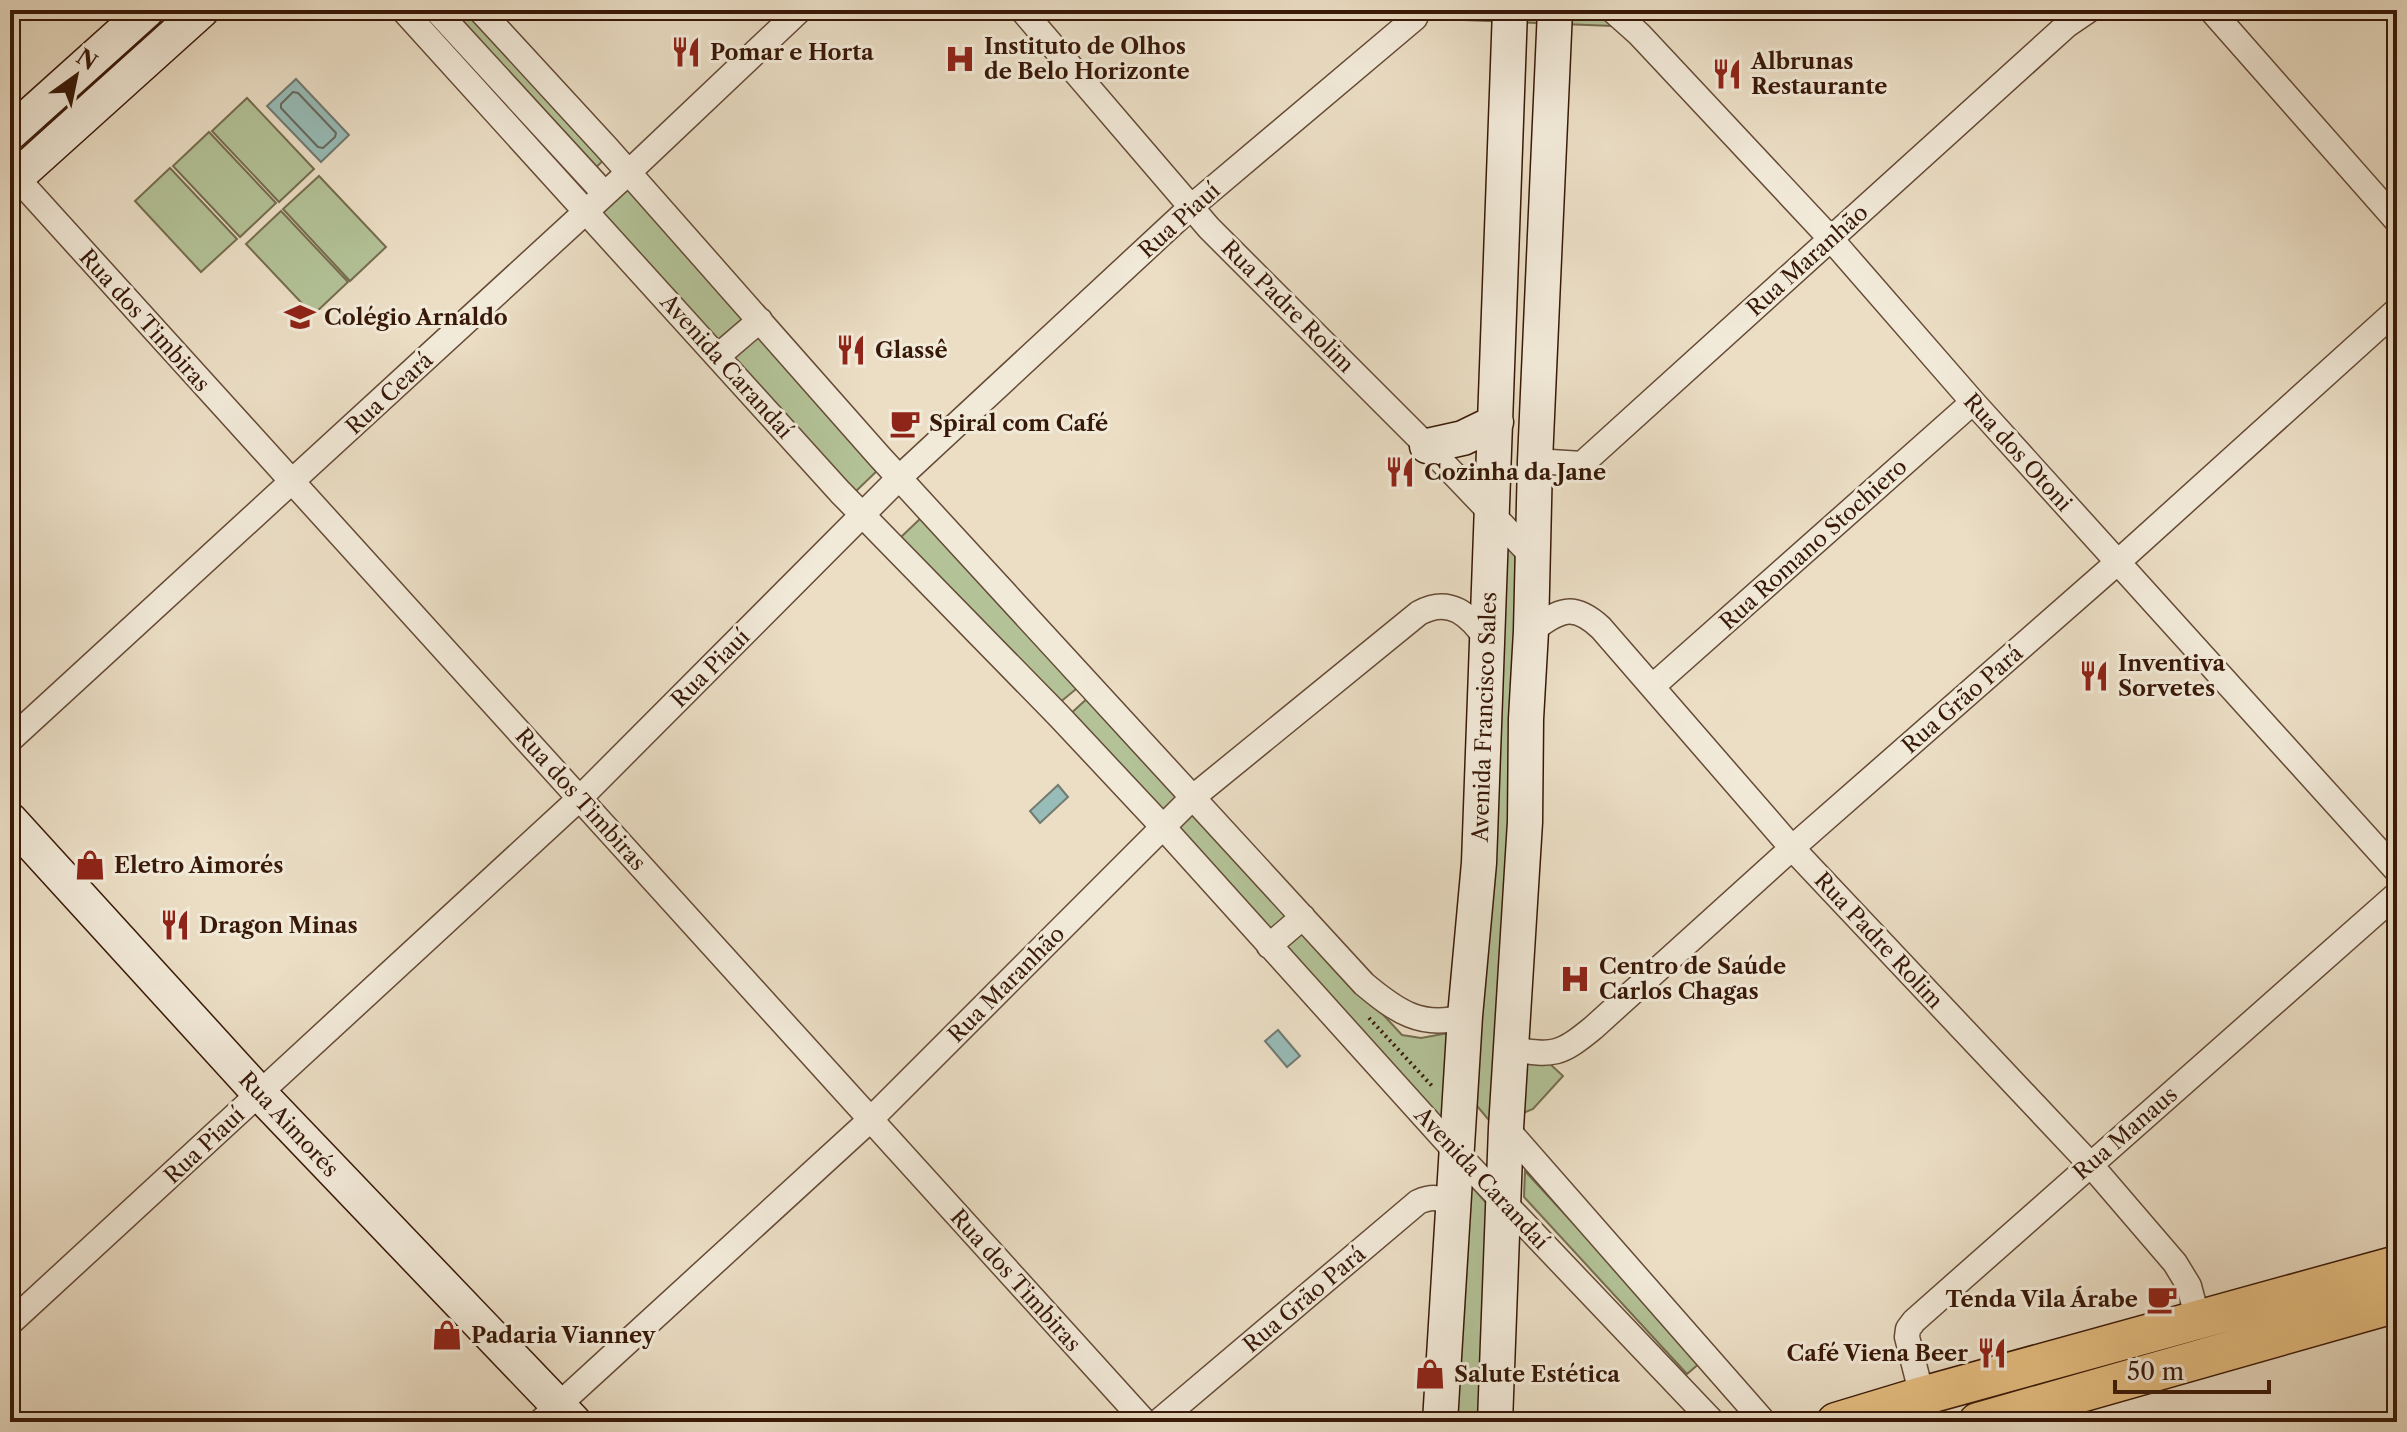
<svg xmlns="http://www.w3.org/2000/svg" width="2407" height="1432" viewBox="0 0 2407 1432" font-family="'Libre Caslon Text',serif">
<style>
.green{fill:#b3c297;stroke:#766d4f;stroke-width:2}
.water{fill:#98bcb7;stroke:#727a71;stroke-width:2}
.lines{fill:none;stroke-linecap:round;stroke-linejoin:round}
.shore{stroke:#686a5f;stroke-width:2}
.street-casing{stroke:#654a36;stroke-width:27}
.secondary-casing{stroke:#381807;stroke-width:37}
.primary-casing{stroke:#381807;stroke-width:41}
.path{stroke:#381807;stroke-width:4;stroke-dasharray:2 4;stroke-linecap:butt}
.street{stroke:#f2ead9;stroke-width:24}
.secondary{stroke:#f2ead9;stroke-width:34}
.primary{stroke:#e6bf82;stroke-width:38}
.labels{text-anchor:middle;stroke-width:6;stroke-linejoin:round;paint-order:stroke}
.poi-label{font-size:22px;font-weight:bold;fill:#381807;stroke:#f2ead9;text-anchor:start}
.street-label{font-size:22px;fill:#381807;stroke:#f2ead9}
</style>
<rect width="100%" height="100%" fill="#ebdec5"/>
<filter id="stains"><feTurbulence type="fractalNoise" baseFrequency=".0025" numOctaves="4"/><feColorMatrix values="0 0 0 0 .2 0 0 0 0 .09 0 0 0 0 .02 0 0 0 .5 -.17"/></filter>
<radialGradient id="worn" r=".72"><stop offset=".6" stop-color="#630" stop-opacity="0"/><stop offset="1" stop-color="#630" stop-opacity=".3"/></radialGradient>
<path class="green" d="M410 10H473L609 155 572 190Z
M1417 10H1641L1638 27 1415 18Z
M247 98 314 169 279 202 212 131Z
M209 132 276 203 240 237 173 166Z
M170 168 237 239 201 272 135 201Z
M319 176 386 247 350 281 283 209Z
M626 184 749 320 720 347 597 211Z
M281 211 348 282 313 315 246 244Z
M758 329 880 468 854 493 728 357Z
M923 516 1081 685 1058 704 900 538Z
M1499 534 1523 560 1502 1060 1548 1062 1563 1076 1533 1109 1493 1125 1472 1100Z
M1090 696 1182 798 1163 818 1068 716Z
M1192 808 1291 913 1269 934 1170 829Z
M1302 927 1402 1035 1421 1038 1454 1032 1447 1130 1282 943Z
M1525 1171 1701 1362 1687 1374 1524 1197Z
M1468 1182 1495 1213 1484 1422H1454Z"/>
<path class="water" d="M296 79 349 135 321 162 267 106Z
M1058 785 1068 797 1040 823 1030 811Z
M1278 1030 1300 1056 1287 1067 1265 1041Z"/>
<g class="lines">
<path class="shore" d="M293 92 298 93 336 133 335 137 323 148 318 147 281 108V104Z"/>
<g class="street-casing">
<path id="street" d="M403 10 840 492 1059 716 1163 827 1456 1152 1713 1422
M436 10 604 193
M480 10 607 148 879 456 1364 984C1395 1010 1422 1030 1465 1016
M1022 10 1209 228 1427 446 1533 557
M1612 10 1639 34 1831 239 1973 402 2397 871
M2211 10 2397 221
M16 177 1145 1422
M718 356 760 320
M1535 461 1582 464 2067 25 2089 10
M1531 631C1559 611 1572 601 1601 628L1792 848 2090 1164 2175 1263 2189 1286 2198 1320
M1653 686 1973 402
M10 740 629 172 800 10
M1269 946 1303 917
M1512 1049C1554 1056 1560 1055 1593 1028L1792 848 2118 562 2397 310
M1506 1128 1764 1422
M10 1323 580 798 900 477 1191 207 1415 18 1418 10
M1922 1396 1907 1337 1908 1329 1914 1321 2397 894
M540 1422 870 1120 1192 798 1419 613C1450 596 1470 615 1487 640
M1158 1422 1418 1202C1434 1195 1442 1197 1454 1209"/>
</g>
<g class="secondary-casing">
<path id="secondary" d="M10 133 147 10
M10 183 202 10
M1427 446 1463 438 1496 422
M10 820 260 1094 574 1422
M1440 1422 1465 1016 1479 863 1510 10
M1495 1422 1506 1128 1525 822 1526 719 1531 631 1535 461 1555 10"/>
</g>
<g class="primary-casing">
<path id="primary" d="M1836 1422 1922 1396 2397 1265
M1978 1422 2397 1303"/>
</g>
<path class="path" d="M1369 1018 1433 1087"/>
<use href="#street" class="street"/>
<use href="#secondary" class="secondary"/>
<use href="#primary" class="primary"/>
</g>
<defs>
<g id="restaurant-bare" transform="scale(2.4)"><path d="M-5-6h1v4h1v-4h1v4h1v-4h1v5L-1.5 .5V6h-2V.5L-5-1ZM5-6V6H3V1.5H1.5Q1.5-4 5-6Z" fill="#8f2418" stroke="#f2ead9" stroke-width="2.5" paint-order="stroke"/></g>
<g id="hospital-bare" transform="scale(2.4)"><path d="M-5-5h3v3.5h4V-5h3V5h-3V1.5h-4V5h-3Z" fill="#8f2418" stroke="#f2ead9" stroke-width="2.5" paint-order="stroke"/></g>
<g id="school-bare" transform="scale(2.4)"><path d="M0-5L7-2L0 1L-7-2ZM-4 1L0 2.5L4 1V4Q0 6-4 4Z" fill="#8f2418" stroke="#f2ead9" stroke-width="2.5" paint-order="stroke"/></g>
<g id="cafe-bare" transform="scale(2.4)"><path d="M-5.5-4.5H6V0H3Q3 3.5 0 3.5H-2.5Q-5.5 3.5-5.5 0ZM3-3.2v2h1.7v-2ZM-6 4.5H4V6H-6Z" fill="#8f2418" stroke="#f2ead9" stroke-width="2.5" paint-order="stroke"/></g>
<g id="shop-bare" transform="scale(2.4)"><path d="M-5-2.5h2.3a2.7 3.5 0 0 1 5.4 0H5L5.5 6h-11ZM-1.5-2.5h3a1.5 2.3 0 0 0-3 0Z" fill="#8f2418" stroke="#f2ead9" stroke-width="2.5" paint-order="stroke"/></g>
</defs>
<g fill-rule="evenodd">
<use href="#restaurant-bare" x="686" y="52"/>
<use href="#hospital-bare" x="960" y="59"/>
<use href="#restaurant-bare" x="1727" y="74"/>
<use href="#school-bare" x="300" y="317"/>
<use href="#restaurant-bare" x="851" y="350"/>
<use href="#cafe-bare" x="905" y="423"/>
<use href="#restaurant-bare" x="1400" y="472"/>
<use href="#restaurant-bare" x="2094" y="676"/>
<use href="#shop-bare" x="90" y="865"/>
<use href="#restaurant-bare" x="175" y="925"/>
<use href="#hospital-bare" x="1575" y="979"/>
<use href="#cafe-bare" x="2162" y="1299"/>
<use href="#shop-bare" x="447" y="1335"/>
<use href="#restaurant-bare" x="1992" y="1353"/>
<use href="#shop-bare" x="1430" y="1374"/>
</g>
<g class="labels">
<g class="poi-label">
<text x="984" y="54">Instituto de Olhos<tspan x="984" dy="25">de Belo Horizonte</tspan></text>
<text x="710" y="60">Pomar e Horta</text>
<text x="1751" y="69">Albrunas<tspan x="1751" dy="25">Restaurante</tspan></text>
<text x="324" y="325">Colégio Arnaldo</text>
<text x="875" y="358">Glassê</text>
<text x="929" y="431">Spiral com Café</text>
<text x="1424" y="480">Cozinha da Jane</text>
<text x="2118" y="671">Inventiva<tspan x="2118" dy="25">Sorvetes</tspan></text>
<text x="114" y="873">Eletro Aimorés</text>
<text x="199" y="933">Dragon Minas</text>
<text x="1599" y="974">Centro de Saúde<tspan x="1599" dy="25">Carlos Chagas</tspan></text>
<text x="2138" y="1307" text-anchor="end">Tenda Vila Árabe</text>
<text x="471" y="1343">Padaria Vianney</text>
<text x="1968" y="1361" text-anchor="end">Café Viena Beer</text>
<text x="1454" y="1382">Salute Estética</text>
</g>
<g class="street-label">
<text transform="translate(1179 220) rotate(-42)" y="8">Rua Piauí</text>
<text transform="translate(1807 260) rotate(-42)" y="8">Rua Maranhão</text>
<text transform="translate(1288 306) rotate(45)" y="8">Rua Padre Rolim</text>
<text transform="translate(145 320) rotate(48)" y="8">Rua dos Timbiras</text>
<text transform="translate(727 366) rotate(48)" y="8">Avenida Carandaí</text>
<text transform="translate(389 393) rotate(-43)" y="8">Rua Ceará</text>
<text transform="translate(2018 452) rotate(48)" y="8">Rua dos Otoni</text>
<text transform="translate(1813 544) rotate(-42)" y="8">Rua Romano Stochiero</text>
<text transform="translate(710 668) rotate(-45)" y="8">Rua Piauí</text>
<text transform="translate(1962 699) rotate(-41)" y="8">Rua Grão Pará</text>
<text transform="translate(1484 717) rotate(-88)" y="8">Avenida Francisco Sales</text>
<text transform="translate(581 799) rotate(48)" y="8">Rua dos Timbiras</text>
<text transform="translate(1879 940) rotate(47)" y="8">Rua Padre Rolim</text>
<text transform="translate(1006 984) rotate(-45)" y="8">Rua Maranhão</text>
<text transform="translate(289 1124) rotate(47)" y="8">Rua Aimorés</text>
<text transform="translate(2125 1133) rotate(-41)" y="8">Rua Manaus</text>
<text transform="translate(204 1145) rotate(-43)" y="8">Rua Piauí</text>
<text transform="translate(1482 1178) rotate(47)" y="8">Avenida Carandaí</text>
<text transform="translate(1016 1280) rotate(48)" y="8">Rua dos Timbiras</text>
<text transform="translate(1304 1299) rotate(-40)" y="8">Rua Grão Pará</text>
</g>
</g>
<rect width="2407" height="1432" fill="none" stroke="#ebdec5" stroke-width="40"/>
<rect x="12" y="12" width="2383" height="1408" fill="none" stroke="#381807" stroke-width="4"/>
<rect x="20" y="20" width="2367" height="1392" fill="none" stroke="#381807" stroke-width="2"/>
<g transform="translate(76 76) rotate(33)" stroke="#f2ead9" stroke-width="6" paint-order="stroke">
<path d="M0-6L14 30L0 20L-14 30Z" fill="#381807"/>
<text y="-12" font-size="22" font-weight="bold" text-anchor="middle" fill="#381807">N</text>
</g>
<path d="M2115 1380v12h154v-12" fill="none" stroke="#381807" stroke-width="4"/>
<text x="2127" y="1380" font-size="24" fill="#381807" stroke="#f2ead9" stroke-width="6" paint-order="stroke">50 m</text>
<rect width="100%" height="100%" filter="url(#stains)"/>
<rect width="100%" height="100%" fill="url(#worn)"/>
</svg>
